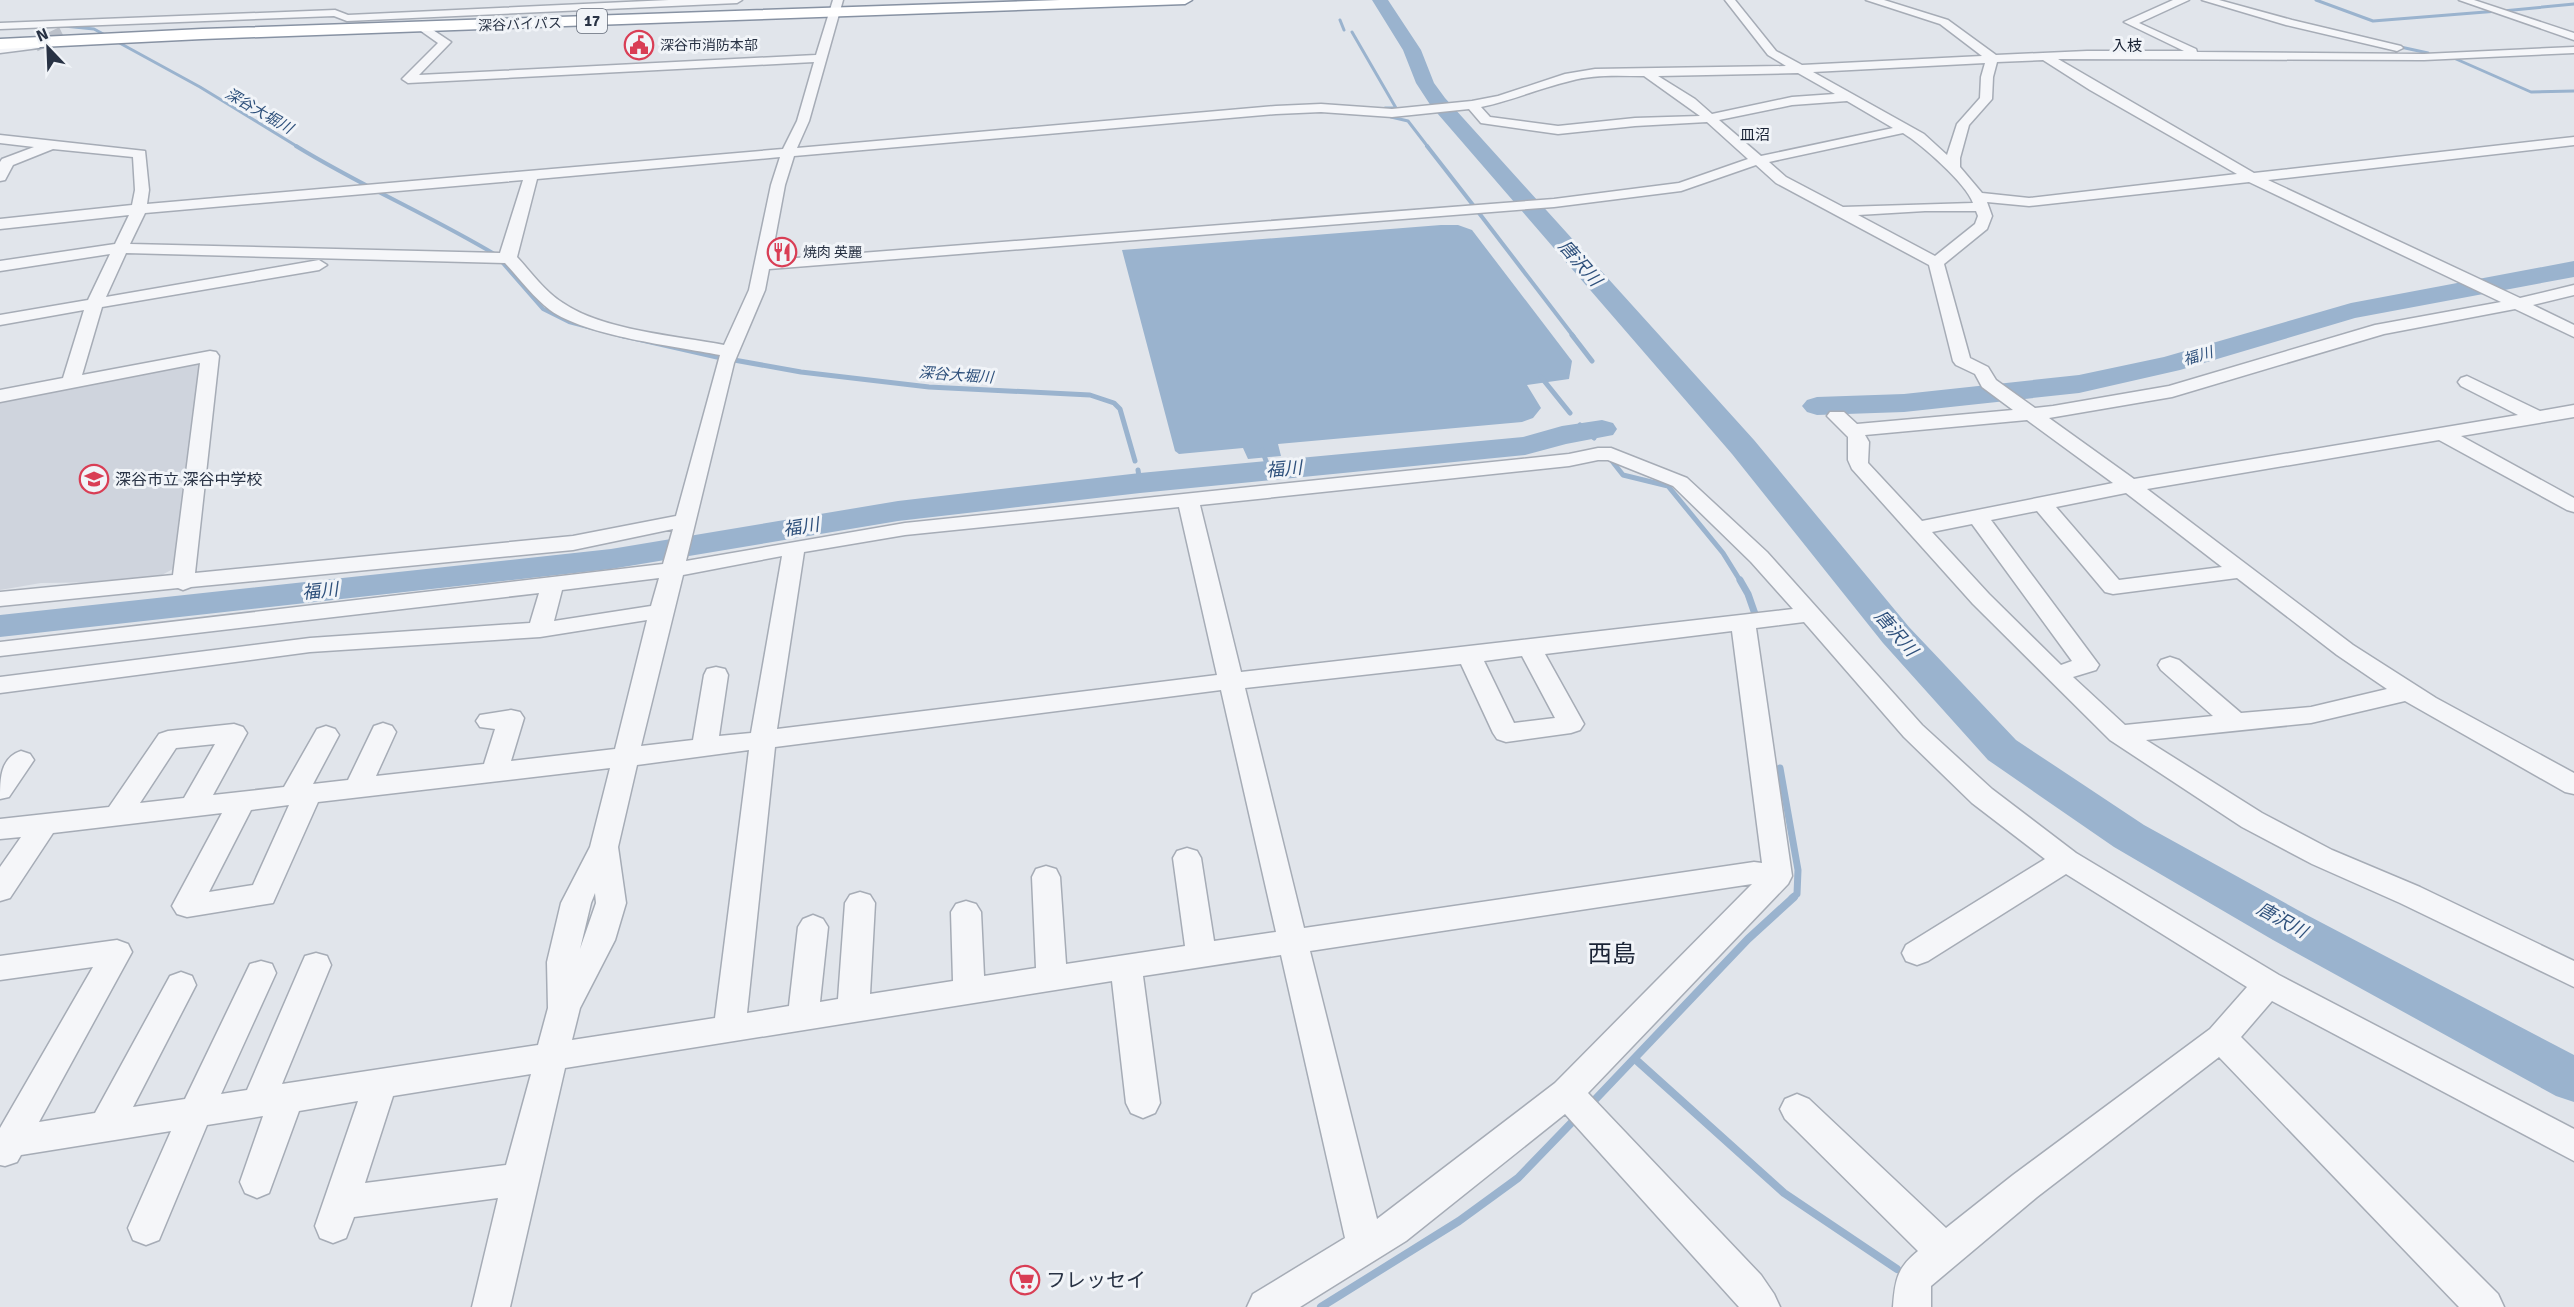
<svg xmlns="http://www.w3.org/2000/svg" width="2574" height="1307" viewBox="0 0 2574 1307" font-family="Signika,'Noto Sans JP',sans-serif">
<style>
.built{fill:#cfd4dd}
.water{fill:#9ab3ce}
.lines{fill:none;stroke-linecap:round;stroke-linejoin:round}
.stream-far4{stroke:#9ab3ce;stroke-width:3}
.stream-far3{stroke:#9ab3ce;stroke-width:4}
.stream-far2{stroke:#9ab3ce;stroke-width:5}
.stream-far1{stroke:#9ab3ce;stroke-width:7}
.stream{stroke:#9ab3ce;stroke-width:8}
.river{fill:#9ab3ce;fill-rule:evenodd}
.minor-tunnel{stroke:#bcc1ca;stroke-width:12;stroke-dasharray:12 6;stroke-linecap:butt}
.minor-casing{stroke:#a6acb6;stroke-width:3}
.highway-casing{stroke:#8792a3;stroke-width:3}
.minor{fill:#f5f6f9;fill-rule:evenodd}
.highway{fill:#fff;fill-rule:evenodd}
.labels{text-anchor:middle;stroke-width:6;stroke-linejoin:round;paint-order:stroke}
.far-street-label{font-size:14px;fill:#283244;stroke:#f1f4f8}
.far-poi-label{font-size:14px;fill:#283244;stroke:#f1f4f8;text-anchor:start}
.shield{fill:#f1f4f8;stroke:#646c7a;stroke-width:1.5}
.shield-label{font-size:15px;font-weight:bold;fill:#283244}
.far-neighbourhood-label{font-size:15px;fill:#1a2335;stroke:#f1f4f8}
.far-water-label{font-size:15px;font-style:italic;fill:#2f517c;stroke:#f1f4f8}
.poi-label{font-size:16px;fill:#283244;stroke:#f1f4f8;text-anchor:start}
.water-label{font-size:18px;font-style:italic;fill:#2f517c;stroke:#f1f4f8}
.near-poi-label{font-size:20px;fill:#283244;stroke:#f1f4f8;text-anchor:start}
.near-quarter-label{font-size:24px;fill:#1a2335;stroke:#f1f4f8}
</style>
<rect width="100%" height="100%" fill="#e1e5eb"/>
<path class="built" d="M202 361 179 559 173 569 158 577 115 582 41 583 0 590V399Z"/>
<path class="water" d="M1441 225H1458L1472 230 1572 361 1569 379 1527 385 1541 408 1533 418 1522 422 1278 444 1281 456 1248 459 1243 448 1179 454 1175 451 1122 250Z"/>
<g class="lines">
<path class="stream-far4" d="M2316 0 2373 21 2498 11
M2503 11 2574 4
M1340 20 1344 30
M64 26 94 29 200 87 298 147
M1352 32 1396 108H1385
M2396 46 2428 53
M2456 59 2531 92 2574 91
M1391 117 1408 121 1428 147"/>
<path class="stream-far3" d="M296 146C361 186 431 216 496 255
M1427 146 1473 205
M1479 213 1574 337
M502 262 543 309 569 322 626 337"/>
<path class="stream-far2" d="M620 335 717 357
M1572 335 1592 361
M734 360 801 372 929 387 1090 395 1114 403 1120 409 1135 461
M1541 377 1570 413
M1580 425 1594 438
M1262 450 1269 469
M1612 461 1623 475 1668 486 1723 553 1741 582
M1138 470 1140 483"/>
<path class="stream-far1" d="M1740 580 1748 594 1755 614
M1780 768 1798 870 1797 894 1792 898"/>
<path class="stream" d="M1635 1059 1784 1193 1897 1269
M1589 1106 1748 939 1794 897
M1321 1307 1459 1221 1518 1178 1577 1117"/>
<path class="river" d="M1372 0H1388L1421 50 1434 83 1445 98 1754 440 1909 627 2016 740 2144 825 2305 914 2574 1055V1102L2556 1096 2273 940 2114 847 1988 760 1883 643 1732 454 1431 106 1416 83 1403 50Z
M2574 261V277L2355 318 2180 370 2079 393 1904 412 1817 415 1807 412 1802 406 1807 400 1817 397 1904 394 2079 375 2164 357 2351 303Z
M1602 420 1613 423 1617 429 1613 435 1566 444 1525 455 1140 493 898 521 611 569 0 637V615L611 549 898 501 1140 473 1523 437 1562 426Z"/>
<path class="minor-tunnel" d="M35 46 67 30"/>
<g class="minor-casing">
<path id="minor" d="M669 0H742L737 3 347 21 334 16 0 29V23L335 10 348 15Z
M833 0H843L809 121 797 148 1276 106 1321 104 1392 109 1472 101 1498 96 1565 74 1595 69 1786 66 1768 55 1725 0H1735L1776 51 1802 65 1982 56 1940 24 1866 0H1884L1948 20 1996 55 2087 51H2184L2124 22 2173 0H2189L2139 23 2196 49 2197 52 2424 54 2574 47V53L2424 60 2058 59 2254 173 2574 137V145L2268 180 2520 298 2574 285V295L2533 305 2574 325V337L2515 309 2384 334 2172 397 2049 418 2134 479 2518 415 2461 386 2458 382 2461 378 2467 376 2540 411 2574 405V417L2461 436 2574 498V512L2567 510 2439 440 2147 489 2353 645 2436 698 2574 773V794L2565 792 2405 701 2311 723 2146 740 2262 813 2332 850 2420 887 2574 961V987L2400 903 2312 864 2242 827 2110 740 1973 604 1852 469 1848 460V437L1827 416 1830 412H1844L1857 424 2013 410 1982 387 1975 374 1956 365 1953 361 1929 265 1776 183 1756 165 1681 191 1554 207 769 269 765 290 734 363 686 561 905 523 1569 454 1598 448H1611L1687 478 1767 552 1922 725 1992 789 2076 853 2279 975 2574 1129V1161L2272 1001 2241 1037 2498 1294 2504 1307H2459L2219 1057 2037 1197 1931 1286V1307H1893C1895 1280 1897 1268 1918 1251L1785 1119 1780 1109 1785 1099 1797 1094 1809 1099 1946 1228 2013 1175 2210 1029 2247 987 2066 874 1928 961 1917 965 1906 961 1902 953 1906 945 2045 859 1972 803 1904 737 1804 622 1756 628 1792 876 1788 884 1588 1093 1761 1275 1774 1294 1780 1307H1739L1565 1114 1406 1241 1300 1307H1247L1253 1294 1345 1238 1281 955 1143 976 1160 1103 1155 1113 1143 1118 1131 1113 1126 1103 1112 981 565 1068 510 1307H472L498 1198 354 1217 346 1238 333 1243 320 1238 315 1226 358 1101 299 1111 269 1193 257 1198 245 1193 240 1182 263 1116 207 1125 159 1240 146 1245 133 1240 128 1228 171 1131 21 1155 17 1162 5 1166 0 1165V1128L93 967 0 980V956L117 940 128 944 132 952 39 1122 95 1113 170 976 181 972 192 976 196 985 133 1107 185 1099 250 964 261 961 272 964 276 973 221 1094 247 1090 301 965 305 956 316 953 327 956 331 965 282 1084 538 1045 548 1008 547 962 561 903 590 847 610 768 318 802 273 903 187 917 177 914 172 906 222 813 53 833 10 898 0 901V867L21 837 0 839V819L109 807 159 734 168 731 234 724 243 727 247 733 213 795 284 787 317 729 326 726 335 729 339 735 313 784 348 780 374 726 383 723 392 726 396 732 376 776 484 764 495 729 480 727 476 721 480 715 511 710 520 712 524 718 511 761 615 749 647 620 540 637 310 652 0 693V677L310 638 530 623 539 593 0 656V642L663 564 673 529 573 550 191 587 183 590 178 588 0 606V592L173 575 200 363 0 402V390L63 378 84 310 0 325V315L88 300 110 254 0 271V261L115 244 129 215 0 229V219L132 205 135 190 133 157 53 149 13 165 5 180 0 181V162L2 159 34 147 0 143V135L145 151 149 190 147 204 783 149 797 121 814 62 408 83 402 79 438 43 421 31 425 25 429 24 434 27 433 30 451 42 419 75 816 55ZM2043 60 2090 90 2237 174 2029 198 1982 193 1960 167V158L1969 125 1992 99 1993 77 1997 62ZM1985 63 1981 77 1980 98 1957 124 1947 155 1924 134 1813 72ZM1798 73 1835 94 1792 97 1712 114 1695 99 1658 76ZM1644 76 1700 116 1635 118 1558 126 1490 117 1481 107C1511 101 1540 88 1570 81 1594 74 1620 76 1644 76ZM1847 101 1893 128 1761 156 1719 120 1792 105ZM1469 109 1481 123 1558 134 1635 126 1707 122 1748 159 1679 183 1554 199 771 260 785 185 794 156 1276 114 1321 112 1392 117ZM1903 133C1921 144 1966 183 1973 203L1843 207 1786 177 1769 162ZM780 157 771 185 749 290 724 345C677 336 602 330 563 303 545 292 531 272 517 257L537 179ZM523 180 500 253 130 244 145 213ZM2249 182 2501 302 2375 325 2169 386 2053 406 2035 408 1996 380 1988 367 1970 358 1944 264 1987 229 1992 216 1987 202 2029 206ZM1925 211H1976L1978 216 1975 224 1935 256 1858 215ZM126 253 505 263C519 278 533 297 550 310 586 336 674 346 720 355L676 516 573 536 195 573 219 356 216 352 210 351 82 375 102 307 319 270 327 265 319 260 106 297ZM2027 420 2113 483 1922 521 1868 463 1869 442 1865 435ZM1598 460H1608L1673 486 1751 562 1793 609 1241 672 1200 505 1569 466ZM2126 493 2222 567 2119 580 2056 507ZM1179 507 1217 675 777 729 804 552 905 535ZM2037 511 2105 592 2113 594 2237 578 2337 655 2387 689 2311 707 2241 713 2179 660 2170 657 2161 660 2158 665 2161 670 2213 716 2125 725 2073 677 2096 670 2099 665 1991 520ZM1972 524 2072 661 2061 665 1989 594 1932 532ZM782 556 751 733 719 736 728 675 725 669 716 667 707 669 704 675 693 740 641 746 683 575ZM659 578 651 606 554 621 562 590ZM1732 631 1762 863 1754 862 1304 928 1245 688 1461 664 1493 733 1497 739 1506 742 1571 733 1580 730 1584 724 1545 654ZM1522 656 1555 718 1514 723 1484 661ZM1221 690 1276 932 1214 941 1201 858 1197 851 1187 848 1177 851 1173 858 1185 946 1066 964 1060 877 1056 869 1046 866 1036 869 1032 877 1036 968 984 976 981 912 976 904 966 901 956 904 951 912 953 981 870 994 875 903 870 895 860 892 850 895 845 903 838 999 820 1002 828 927 823 919 813 915 803 919 798 927 789 1006 747 1013 775 747ZM215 744 184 798 140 803 176 748ZM749 750 715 1018 572 1040 580 1008 615 940 626 903 618 847 637 765ZM289 805 253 885 209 892 251 810ZM1752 884 1555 1083 1377 1219 1310 951ZM595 893 596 903 580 949 591 903ZM531 1074 506 1165 365 1183 393 1096Z
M2202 0H2219L2292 20 2401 46 2403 48 2397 51 2286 25Z
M2459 0H2474L2574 33V40Z
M35 43 41 46 39 48 0 53V47Z
M21 751 30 754 34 760 9 797 0 799C0 779 0 758 21 751Z"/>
</g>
<g class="highway-casing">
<path id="highway" d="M1060 0H1192L1185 4 202 39 0 49V39L202 29Z"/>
</g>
<use href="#minor" class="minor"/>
<use href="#highway" class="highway"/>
</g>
<defs>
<g id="civic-ring" transform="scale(1.5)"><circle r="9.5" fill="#f1f4f8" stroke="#d93e55" stroke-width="1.5"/><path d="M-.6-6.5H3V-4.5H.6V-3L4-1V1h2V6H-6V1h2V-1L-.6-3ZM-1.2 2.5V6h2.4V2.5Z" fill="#d93e55"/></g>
<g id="restaurant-ring" transform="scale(1.5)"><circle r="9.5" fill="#f1f4f8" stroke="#d93e55" stroke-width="1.5"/><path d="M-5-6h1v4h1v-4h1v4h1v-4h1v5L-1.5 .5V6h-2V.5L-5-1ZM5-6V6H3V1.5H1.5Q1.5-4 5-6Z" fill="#d93e55"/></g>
<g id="school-ring" transform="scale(1.5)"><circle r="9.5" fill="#f1f4f8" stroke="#d93e55" stroke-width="1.5"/><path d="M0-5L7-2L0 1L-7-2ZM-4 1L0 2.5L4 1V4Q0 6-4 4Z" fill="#d93e55"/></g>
<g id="supermarket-ring" transform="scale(1.5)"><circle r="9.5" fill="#f1f4f8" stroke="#d93e55" stroke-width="1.5"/><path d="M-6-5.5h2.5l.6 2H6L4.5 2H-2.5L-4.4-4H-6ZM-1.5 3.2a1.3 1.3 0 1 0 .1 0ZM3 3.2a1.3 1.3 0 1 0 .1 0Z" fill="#d93e55"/></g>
</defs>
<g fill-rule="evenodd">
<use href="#civic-ring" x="639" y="45"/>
<use href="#restaurant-ring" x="782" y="252"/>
<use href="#school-ring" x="94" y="479"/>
<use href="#supermarket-ring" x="1025" y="1280"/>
</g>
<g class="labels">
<g class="far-street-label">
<text transform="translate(520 24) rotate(-2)" y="5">深谷バイパス</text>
</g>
<g class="far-poi-label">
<text x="660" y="50">深谷市消防本部</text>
<text x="803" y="257">焼肉 英麗</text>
</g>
<rect class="shield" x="577" y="9" width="30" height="24" rx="4.5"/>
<g class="shield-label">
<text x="592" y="26">17</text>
</g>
<g class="far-neighbourhood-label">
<text x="2127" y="51">入枝</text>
<text x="1755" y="140">皿沼</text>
</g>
<g class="far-water-label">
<text transform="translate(259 111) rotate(30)" y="5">深谷大堀川</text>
<text transform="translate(2198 356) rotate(-17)" y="5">福川</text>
<text transform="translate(956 375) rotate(4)" y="5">深谷大堀川</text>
</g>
<g class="poi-label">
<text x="115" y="485">深谷市立 深谷中学校</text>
</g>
<g class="water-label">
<text transform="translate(1580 263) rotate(49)" y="6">唐沢川</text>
<text transform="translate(1284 469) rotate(-5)" y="6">福川</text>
<text transform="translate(801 527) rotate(-9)" y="6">福川</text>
<text transform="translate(320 591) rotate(-6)" y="6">福川</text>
<text transform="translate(1896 633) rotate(49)" y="6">唐沢川</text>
<text transform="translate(2282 920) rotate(29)" y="6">唐沢川</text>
</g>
<g class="near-poi-label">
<text x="1046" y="1287">フレッセイ</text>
</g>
<g class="near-quarter-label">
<text x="1612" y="962">西島</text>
</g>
</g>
<g transform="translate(48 48) rotate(337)" stroke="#f1f4f8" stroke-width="4.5" paint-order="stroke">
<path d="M0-4.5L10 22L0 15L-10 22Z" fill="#283244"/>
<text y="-9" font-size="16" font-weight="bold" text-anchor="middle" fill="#283244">N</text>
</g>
</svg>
